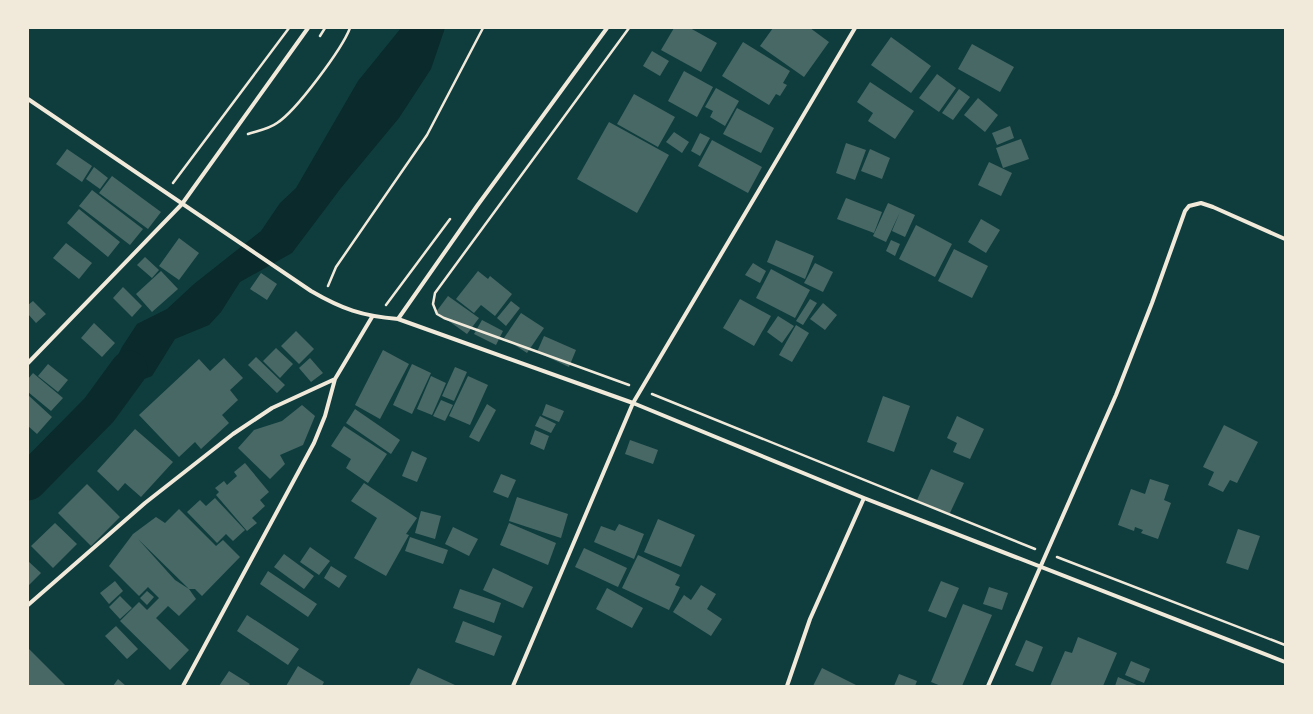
<svg xmlns="http://www.w3.org/2000/svg" width="1313" height="714" viewBox="0 0 1313 714" font-family="'Noto Sans',sans-serif">
<style>
.water{fill:#0a2a2b}
.lines{fill:none;stroke-linecap:round;stroke-linejoin:round}
.river{stroke:#0a2a2b;stroke-width:37}
.building{fill:#486865;fill-rule:evenodd}
.path{stroke:#f1e9da;stroke-width:2.5}
.minor{stroke:#f1e9da;stroke-width:4}
</style>
<rect width="100%" height="100%" fill="#0f3d3e"/>
<path class="water" d="M401 28H445L431 69 399 118 341 188 292 253 240 282 221 312 209 325 175 339 152 376 136 382 99 410 106 379 122 347 137 324 167 309 194 284 261 231 280 203 296 188 358 81Z"/>
<g class="lines">
<path class="river" d="M28 482 99 410 129 369"/>
</g>
<path class="building" d="M674 28H690L717 43 701 72 661 50Z
M773 28H810L829 42 804 77 760 46Z
M891 37 931 66 911 93 871 65Z
M743 42 790 71 783 83 787 85 780 96 776 94 769 105 722 76Z
M972 44 1014 67 1000 92 958 69Z
M652 51 669 61 660 76 643 66Z
M684 71 713 87 697 117 668 101Z
M937 74 956 88 939 112 919 98Z
M870 82 914 111 895 139 868 121 873 113 857 102Z
M716 88 739 101 725 126 710 117 713 111 705 107Z
M959 89 970 97 953 120 942 113Z
M634 94 675 117 658 147 617 124Z
M978 98 998 115 985 132 964 115Z
M737 108 774 128 761 153 723 134Z
M609 122 669 155 637 213 577 179Z
M1010 126 1014 138 997 145 992 133Z
M674 132 689 142 682 153 666 142Z
M700 133 710 138 700 156 691 151Z
M1021 139 1029 159 1003 168 996 148Z
M712 140 762 167 748 193 698 166Z
M846 143 866 150 855 180 836 173Z
M67 149 92 166 82 182 56 164Z
M870 149 890 158 882 179 861 171Z
M989 162 1012 173 1001 196 978 185Z
M94 167 108 178 100 189 86 179Z
M112 176 161 212 148 229 99 193Z
M92 190 143 229 130 245 79 206Z
M846 198 882 212 874 233 837 219Z
M888 203 915 215 905 237 892 231 900 212 886 242 873 236Z
M79 209 120 242 108 257 67 223Z
M981 219 1000 230 986 253 968 242Z
M916 225 952 244 935 277 899 259Z
M179 238 199 253 179 280 159 266Z
M776 240 814 256 805 279 767 262Z
M891 240 900 244 895 256 886 251Z
M66 243 92 263 79 279 53 258Z
M954 249 988 266 972 298 938 281Z
M145 257 159 270 152 278 137 265Z
M753 263 766 271 760 283 745 275Z
M815 263 833 272 823 292 804 283Z
M771 269 810 290 795 318 756 298Z
M161 271 178 289 152 312 136 294Z
M478 271 488 279 490 276 512 294 495 316 481 305 474 313 456 299Z
M261 273 277 284 267 300 250 289Z
M123 287 142 306 132 317 113 298Z
M448 296 479 318 467 334 436 312Z
M740 299 771 316 754 346 723 328Z
M810 299 817 303 803 325 796 321Z
M33 301 46 314 36 323 28 314V305Z
M511 301 520 308 506 326 497 318Z
M823 303 837 315 825 330 810 319Z
M521 313 544 328 527 353 504 338Z
M778 316 794 326 782 343 767 332Z
M482 320 503 331 496 345 474 334Z
M94 323 115 343 102 357 81 338Z
M796 325 809 333 792 362 779 355Z
M296 331 314 349 299 364 281 346Z
M544 336 576 350 569 367 537 352Z
M276 348 293 364 280 378 263 361Z
M383 350 409 364 380 419 355 405Z
M256 357 285 385 277 393 248 365Z
M224 358 243 378 230 390 238 400 222 415 229 423 201 449 195 442 179 457 139 415 199 359 210 371Z
M310 358 323 373 311 382 299 368Z
M48 364 68 380 58 392 38 376Z
M412 364 431 373 412 414 393 405Z
M455 367 467 372 454 401 442 396Z
M33 373 63 398 51 411 28 392V379Z
M431 376 446 383 432 415 417 409Z
M468 376 488 385 470 425 449 416Z
M28 395 52 417 37 434 28 426Z
M883 396 910 406 894 452 867 442Z
M441 400 453 405 445 421 433 416Z
M487 404 496 410 479 442 469 437Z
M546 404 564 411 559 422 542 415Z
M302 405 315 416 303 445 280 455 285 464 270 479 238 448 254 430 282 421 290 431 282 421Z
M355 409 400 440 391 454 346 423Z
M540 416 556 424 551 433 535 426Z
M957 416 984 429 970 459 953 452 957 443 947 438Z
M1224 425 1258 442 1237 483 1230 480 1223 492 1208 485 1214 472 1203 467Z
M344 426 387 454 368 483 346 468 351 459 331 446Z
M135 429 173 462 141 497 125 483 118 491 97 471Z
M535 430 549 436 544 450 530 444Z
M630 440 658 450 653 464 625 454Z
M412 451 427 458 417 482 402 476Z
M245 463 269 492 260 500 265 506 252 518 257 523 247 531 216 495 219 492 215 488 224 481 227 485 237 476 234 472Z
M931 469 964 483 949 515 917 500Z
M501 474 516 480 508 498 493 492Z
M1150 479 1169 485 1164 500 1171 503 1158 539 1141 533 1143 530 1135 527 1134 531 1118 525 1131 489 1145 494Z
M364 483 417 518 406 534 409 535 386 576 354 558 377 518 351 501Z
M87 484 120 517 91 546 58 513Z
M517 497 568 514 561 538 509 521Z
M215 498 245 530 233 541 226 534 217 543 187 512 200 500 206 506Z
M179 509 216 546 223 540 240 557 202 596 195 589H189L196 599 179 616 168 606 156 618 189 650 170 670 120 621 139 602 147 610 159 598 148 587 139 596 109 566 133 534 156 517 165 523ZM138 539 189 589 175 580Z
M421 511 441 516 435 539 415 533Z
M658 519 695 535 681 567 644 552Z
M55 523 77 544 53 568 31 546Z
M509 523 556 543 548 565 500 545Z
M619 524 644 534 634 559 594 542 601 526 615 531Z
M453 527 478 539 469 556 445 544Z
M1238 529 1260 536 1248 570 1226 563Z
M410 537 448 550 443 564 405 551Z
M310 547 330 561 319 575 300 562Z
M584 548 627 568 618 587 575 567Z
M284 554 314 576 304 589 274 567Z
M638 555 680 575 675 585 680 587 669 610 622 588Z
M28 561 41 573 28 586Z
M331 566 347 576 339 588 324 578Z
M493 568 533 587 523 608 483 590Z
M268 571 317 604 308 617 260 584Z
M115 581 123 591 109 604 100 593Z
M941 581 959 588 946 618 928 611Z
M701 585 716 594 707 609 722 619 711 636 673 612 684 595 691 600Z
M989 587 1008 593 1002 610 983 604Z
M607 588 643 608 632 628 596 609Z
M460 589 501 603 494 623 453 608Z
M147 591 154 597 147 605 140 598Z
M120 596 132 608 120 619 109 607Z
M963 604 992 615 962 686H941L931 682Z
M247 615 299 649 288 665 237 631Z
M463 621 502 636 494 656 455 642Z
M116 626 138 649 127 659 105 636Z
M1078 637 1117 653 1103 686H1050L1065 651 1072 653Z
M1026 640 1043 647 1033 672 1015 665Z
M28 648 66 686H28Z
M1131 661 1150 669 1144 683 1125 675Z
M298 666 324 682 322 686H286Z
M418 668 455 685 454 686H409Z
M822 668 858 686H813Z
M229 671 250 684 248 686H219Z
M899 674 917 681 915 686H894Z
M1118 677 1139 686H1115Z
M118 679 126 686H113Z"/>
<g class="lines">
<path class="path" d="M629 28 435 293 433 304 437 314 444 318 629 385
M320 36 325 28
M248 134C257 131 269 129 277 123 296 111 342 49 350 28
M173 183 289 28
M328 286 336 267 427 135 483 28
M386 305 450 219
M652 394 1035 549
M1057 557 1285 645"/>
<path class="minor" d="M28 99 311 291C342 309 362 316 398 319L633 403 864 498 1285 662
M398 319 477 206 607 28
M28 363 182 204 308 28
M28 605 145 503 233 434 272 408 335 379 372 317
M183 686 314 443 325 416 335 379
M513 686 633 403 855 28
M787 686 810 619 864 498
M988 686 1116 395 1152 303 1185 211 1189 206 1201 203 1213 207 1285 239"/>
</g>
<rect width="1313" height="714" fill="none" stroke="#f1e9da" stroke-width="58"/>
</svg>
